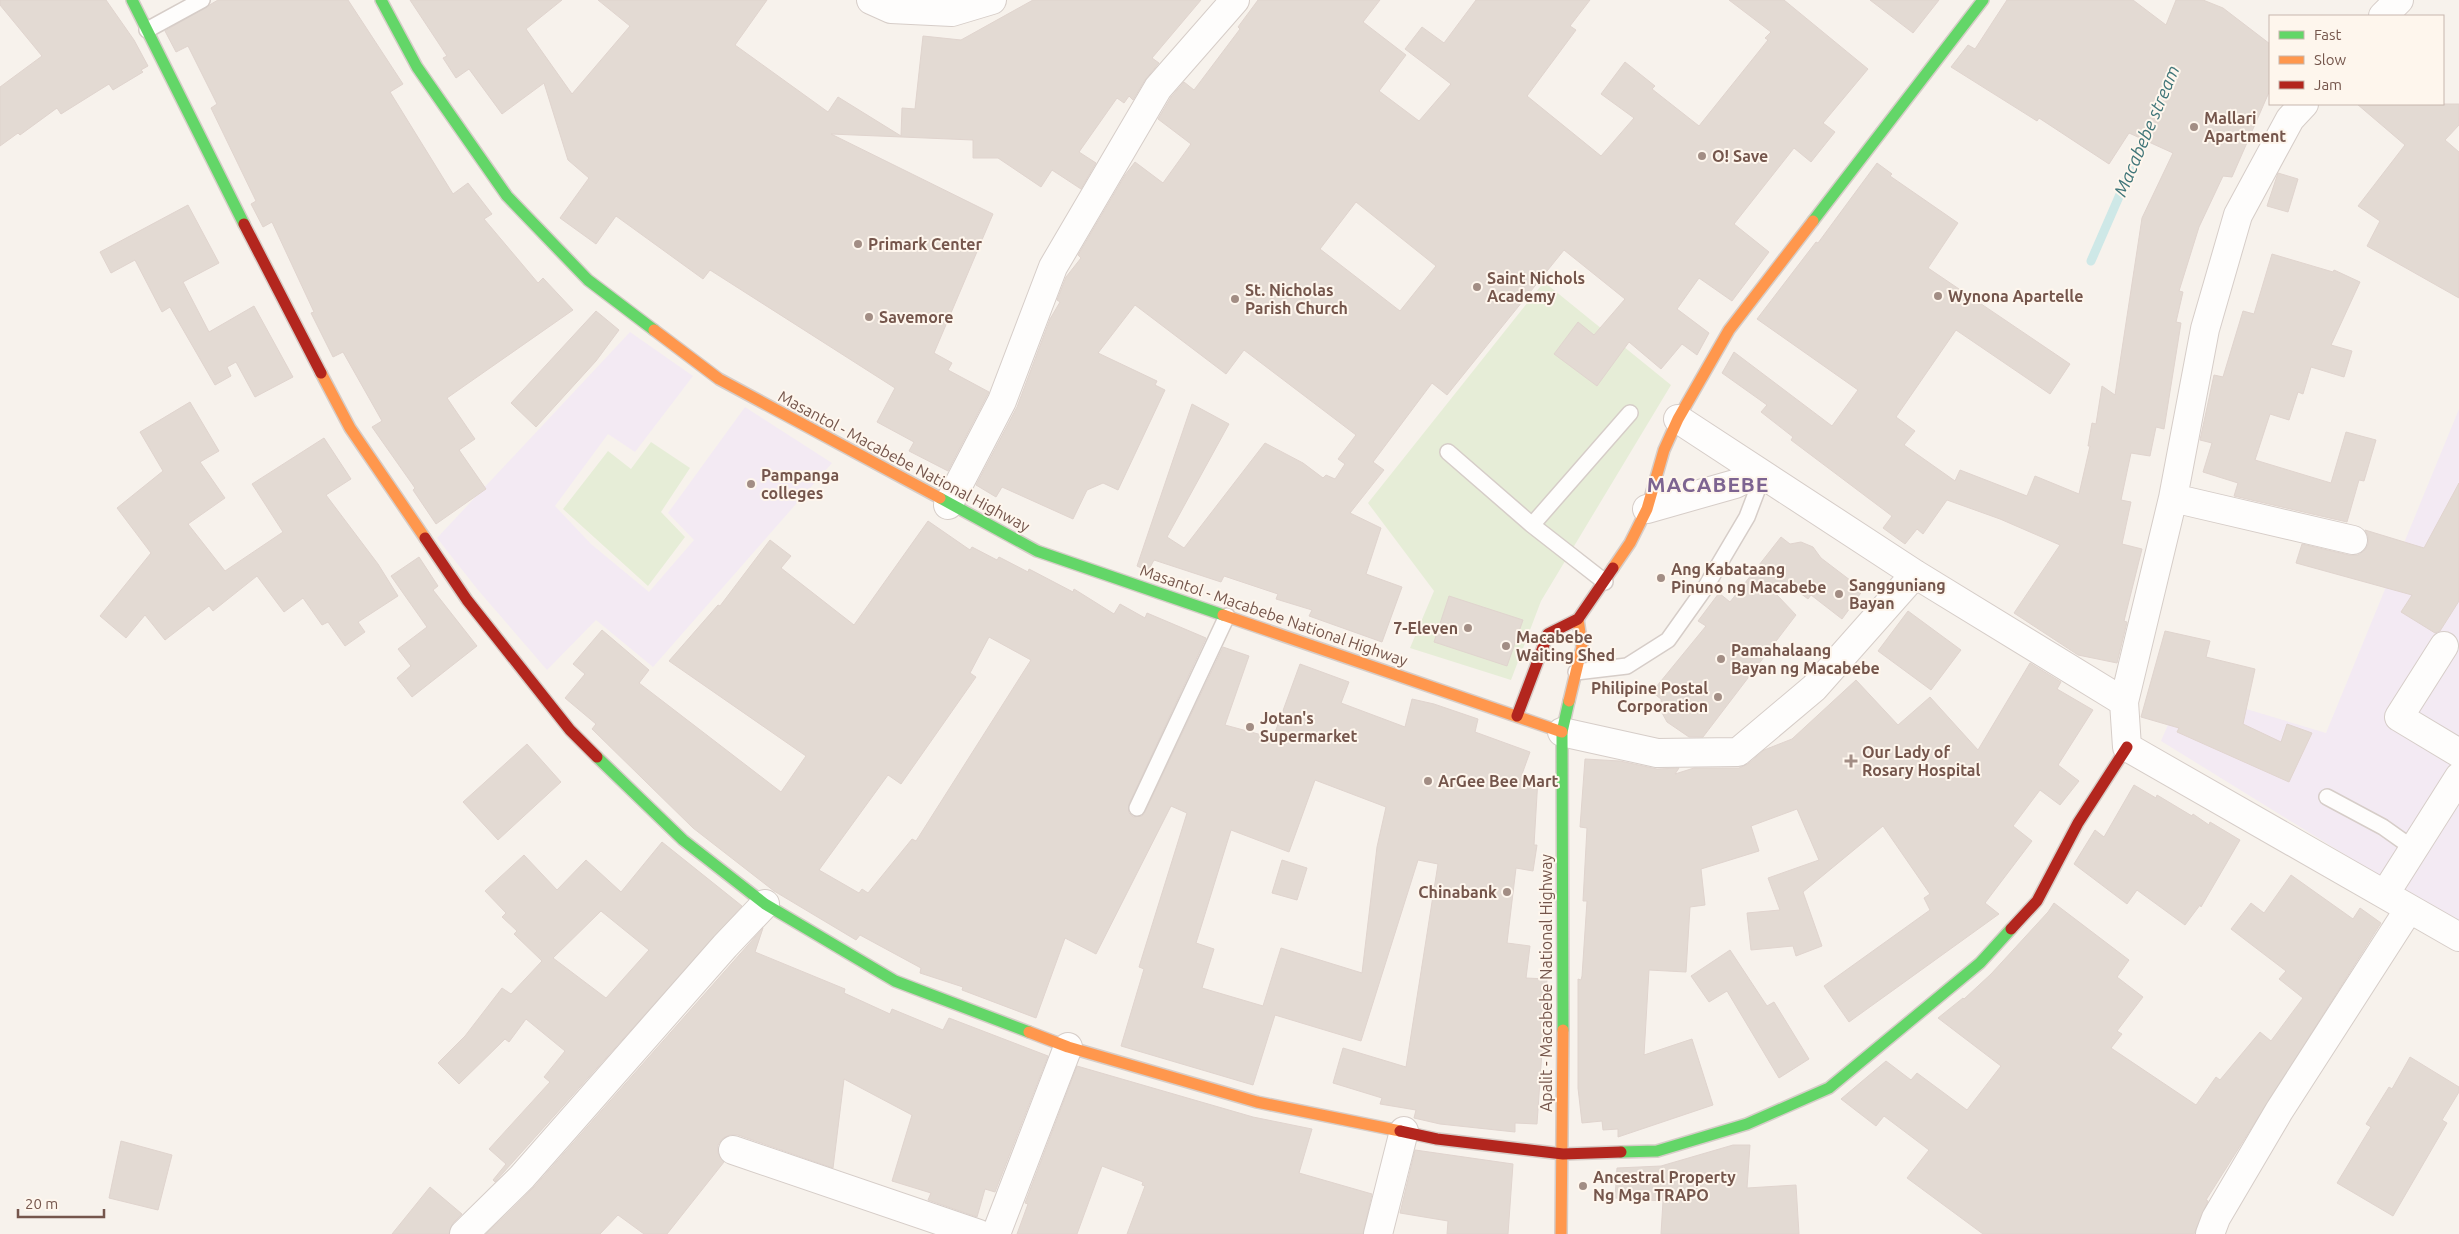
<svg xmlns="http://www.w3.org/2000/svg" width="2459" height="1234" viewBox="0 0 2459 1234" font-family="Ubuntu,sans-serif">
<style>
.education{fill:#f3eaf3}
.green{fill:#e6edd7}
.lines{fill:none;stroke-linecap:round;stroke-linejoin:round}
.stream{stroke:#cee8e7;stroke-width:9}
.building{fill:#e3dad3;stroke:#e0d4ce;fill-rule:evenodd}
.lane-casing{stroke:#d6cdc8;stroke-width:18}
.street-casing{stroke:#d6cdc8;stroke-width:30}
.fast-casing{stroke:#d6cdc8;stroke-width:14}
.slow-casing{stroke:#d6cdc8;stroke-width:14}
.jam-casing{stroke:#d6cdc8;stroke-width:14}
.lane{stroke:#fefdfc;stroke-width:15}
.street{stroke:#fefdfc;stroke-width:28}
.fast{stroke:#63d668;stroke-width:11}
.slow{stroke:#ff974d;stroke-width:11}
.jam{stroke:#b3261e;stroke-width:11}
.poi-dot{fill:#a28d84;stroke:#fef6ed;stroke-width:2}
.labels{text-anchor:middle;stroke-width:4;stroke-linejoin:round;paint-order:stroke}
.poi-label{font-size:16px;font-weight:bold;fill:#75564c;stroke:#fef6ed;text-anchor:start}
.street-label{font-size:16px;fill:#75564c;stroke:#fef6ed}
.water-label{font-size:18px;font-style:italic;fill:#407679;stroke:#fef6ed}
.district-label{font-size:21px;font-weight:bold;letter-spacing:1px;fill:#7d6491;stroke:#fef6ed}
</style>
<rect width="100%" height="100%" fill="#f7f2ec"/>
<path class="education" d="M630 332 693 376 635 452 608 434 555 506 591 544 649 592 694 540 668 513 745 407 832 463 653 667 596 620 547 670 478 590 437 538Z
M2459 409V925L2161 741 2183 690 2326 733Z"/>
<path class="green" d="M1544 282 1671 385 1541 601 1511 680 1410 648 1434 591 1368 503Z
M651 442 690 468 661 512 685 537 648 586 563 509 608 451 631 469Z"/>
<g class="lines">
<path class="stream" d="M2091 261 2148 130"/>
</g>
<path class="building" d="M0 0H106L134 40 148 66 141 70 143 72 113 90 109 84 61 114 57 108 20 135 18 133 0 146V87L42 56 0 5Z
M218 0H348L403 84 390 92 453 194 468 183 492 214 484 219 538 283 543 278 573 310 447 398 475 439 459 450 486 489 436 524 413 490 415 488 372 427 382 421 343 352 333 357 311 313 314 312 272 222 263 227 251 204 256 201 211 108 217 104 188 46 176 52 165 31Z
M410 0H562L526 29 572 94 630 26 598 0H767L735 45 828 112 838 97 901 136 902 108 915 109 923 36 961 40 1033 0H1201L1152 58 1159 63 1145 80 1133 100 1129 96 1124 103 1117 98 1079 152 1096 163 1081 189 1052 170 1041 187 998 158H973V140L831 134 993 214 934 353 952 363 948 370 989 392 948 471 909 451 914 442 877 422 895 388 710 270 703 279 616 216 596 244 560 218 589 178 568 160 544 83 502 114 469 69 456 78 443 58 447 56Z
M1258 0H1380L1363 22 1406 55 1379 91 1419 121 1451 84 1405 49 1422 27 1444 43 1476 0H1590L1570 26 1576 30 1527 96 1601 156 1634 118 1601 94 1625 62 1655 86 1652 89 1699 126 1768 40 1765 38 1771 32 1729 0H1784L1868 69 1823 123 1835 132 1811 162 1794 148 1734 224 1769 252 1732 301 1699 278 1677 309 1709 333 1697 355 1682 344 1661 369 1629 342 1597 386 1554 354 1578 322 1594 335 1625 299 1564 250 1447 395 1432 383 1373 462 1384 470 1350 513 1381 528 1366 574 1402 587 1382 642 1309 616 1312 610 1276 599 1278 594 1224 576 1221 582 1154 560 1148 571 1137 566 1192 404 1229 424 1167 537 1184 548 1265 443 1303 463 1323 478 1326 475 1335 479 1345 464 1338 459 1356 435 1244 350 1226 374 1135 305 1098 353 1157 381 1155 385 1165 390 1118 490 1103 483 1087 490 1073 519 1002 487 996 497 976 485 1017 407 1050 319 1060 302 1057 300 1066 277 1081 258 1078 255 1125 175 1135 162 1163 183 1191 144 1158 119 1171 97 1184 82 1194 90 1240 29 1238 27ZM1356 202 1436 266 1400 311 1320 249Z
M1870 0H1939L1913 33Z
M2007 0H2133L2166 25 2176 0H2203L2223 8 2270 44V90L2232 177 2223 176 2199 227 2179 291 2183 292 2176 322 2181 323 2164 429 2156 427 2150 456 2131 453 2121 500 2131 502 2122 544 2142 549 2124 621 2127 622 2117 663 2078 655 2014 613 2060 545 2000 519 1947 500 1923 534 1917 529 1905 544 1883 528 1892 516 1791 440 1793 437 1761 412 1767 405 1722 373 1734 352 1832 426 1858 390 1757 319 1816 242 1818 243 1877 163 1892 174 1890 176 1958 223 1928 268 2070 364 2050 394 1956 330 1896 417 1915 431 1904 445 1955 481 1960 470 2027 496 2035 476 2079 494 2090 446H2088L2092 423 2096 424 2102 386 2115 395 2142 218 2173 153 2129 133 2109 164 2039 118 2037 121 1951 67 1968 45 1975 49Z
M2357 104H2459V125L2445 140 2459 152V298L2367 246 2380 221 2358 206 2405 145Z
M2278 173 2298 179 2288 212 2267 206Z
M188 205 219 263 183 282 209 332 254 306 293 377 255 397 236 362 227 367 231 376 215 385 170 307 162 312 135 260 111 273 100 252Z
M2272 254 2333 272 2334 270 2360 282 2331 345 2352 351 2344 377 2311 367 2303 394 2298 392 2289 420 2270 414 2255 460 2331 483 2346 432 2376 440 2364 481 2359 480 2347 522 2234 496 2238 483 2203 472 2212 443 2200 440 2214 375 2223 377 2243 311 2254 314Z
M596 311 619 330 596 361 536 427 511 403Z
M190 402 219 451 200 462 225 498 188 524 225 571 283 532 252 484 324 438 351 479 326 495 378 564 398 596 358 622 365 632 345 646 328 622 322 625 303 598 284 612 257 576 213 611 209 606 165 640 145 615 126 638 100 616 151 553 117 508 163 471 140 432Z
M2459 483V601L2440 631 2435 633 2401 612 2412 595 2296 563 2302 544 2349 555H2358L2365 550 2368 544V536L2365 530 2424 548Z
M928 521 970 550 972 547 997 560 999 557 1028 572 1029 569 1073 592 1074 589 1114 614 1120 604 1145 618 1147 613 1206 638 1129 804V813L1133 817 1142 816 1145 812 1223 647 1249 656 1225 725 1273 738 1300 664 1349 682 1341 703 1405 727 1412 699 1434 704 1478 719 1475 732 1530 752 1521 777 1538 778 1534 845H1537L1533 871 1516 868 1507 943 1530 946 1526 978 1547 979 1537 1124 1515 1123V1132L1440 1124 1414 1118 1416 1110 1380 1104 1382 1098 1333 1083 1343 1048 1406 1067 1438 864 1418 860 1361 1041 1275 1015 1253 1085 1121 1046 1144 969 1139 967 1187 813 1171 806 1096 954 1065 938 1036 1018 962 990 963 987 920 973 921 968 860 935 856 940 774 891 693 828 592 729 596 724 565 698 585 674 573 664 602 630 649 670 639 683 781 792 806 756 669 661 718 605 720 606 770 540 791 556 781 568 854 625ZM989 637 1031 660 916 841 912 839 868 893 862 889 859 893 819 870 888 775 901 784 976 677 970 673ZM1315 780 1386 807 1377 847 1362 973 1281 948 1263 1006 1202 988 1214 949 1196 943 1231 830 1289 852Z
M1781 537 1790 544 1801 542 1813 547 1821 558 1863 590 1842 619 1811 595 1808 599 1788 584 1777 595 1796 615 1703 737H1689L1667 722 1661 711V699L1652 692 1706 626 1698 621 1719 593 1730 602Z
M419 557 438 586 433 590 477 646 412 697 397 678 411 666 398 649 427 627 391 576Z
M1449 596 1523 620 1507 666 1434 642Z
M1908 611 1961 650 1931 690 1878 651Z
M2165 631 2210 641 2206 657 2255 669 2243 724 2281 742 2287 724 2312 733 2289 782 2177 732 2179 728 2141 717Z
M2030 663 2061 682 2057 689 2093 710 2058 765 2079 781 2060 805 2040 790 2013 826 2032 841 1985 903 1999 914 1849 1022 1824 986 1930 910 1924 898 1930 894 1883 826 1803 892 1822 946 1796 956 1793 946 1751 950 1747 913 1780 910 1768 878 1819 860 1797 809 1751 826 1759 851 1701 869 1705 905 1690 907 1686 972 1649 970 1644 1055 1692 1039 1713 1105 1618 1137V1129L1603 1130 1602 1121 1582 1123 1578 1088V979L1581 980 1582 976 1587 901H1583L1587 828 1580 827 1585 759 1620 761 1657 769 1679 768 1675 774 1694 768H1739L1748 764 1764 750 1792 739 1856 680 1898 725 1930 697 1978 750Z
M527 744 561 782 498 840 463 802Z
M2134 785 2156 798 2157 795 2192 816 2193 814 2209 825 2210 822 2240 840 2201 907 2200 905 2185 925 2137 890 2127 904 2074 864 2095 830 2104 837Z
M662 842 742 906 495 1182 493 1180 506 1164 489 1149 550 1082 544 1077 565 1051 526 1019 509 1042 505 1039 459 1084 438 1063 465 1036 502 988 511 994 542 961 514 934 517 931 502 917 506 913 485 891 524 855 557 890 586 860 621 892ZM601 911 649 950 606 998 553 958Z
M1282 860 1307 868 1297 900 1272 893Z
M2291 875 2353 919 2360 908 2381 923 2206 1200 2208 1201 2194 1234H1983L1907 1178 1929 1150 1884 1116 1876 1126 1841 1099 1886 1061 1911 1080 1917 1073 1967 1110 2001 1066 1938 1018 1963 998 1964 999 1991 974 2048 912 2054 903 2129 960 2117 977 2143 997 2117 1031 2122 1034 2111 1048 2196 1105 2216 1077 2220 1080 2260 1032 2271 1041 2303 998 2279 979 2286 971 2231 929 2251 903 2264 913Z
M763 928 755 952 845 989 844 993 890 1014 892 1009 943 1030 949 1018 1048 1056 995 1192 985 1189 977 1217 928 1200 931 1193 892 1181 912 1115 844 1079 833 1168 738 1135H730L723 1138 718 1145V1153L724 1162 667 1234H644L618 1215 600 1234H486L534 1187Z
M1730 950 1767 1006 1774 1002 1809 1059 1779 1078 1727 991 1709 1002 1691 976Z
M2410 1057 2459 1087V1092L2442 1120 2447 1123 2393 1216 2337 1183 2371 1127 2366 1124 2389 1087 2392 1089Z
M1077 1066 1253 1117 1312 1129 1299 1173 1372 1194 1363 1234H1127L1145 1186 1142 1185 1143 1182 1102 1166 1077 1234H1017L1028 1204 1025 1203Z
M121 1141 172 1155 158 1210 109 1198Z
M1733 1145H1750L1747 1188 1796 1185 1799 1234H1661L1663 1201 1615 1198 1617 1168 1661 1166Z
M1415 1150 1513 1164 1508 1234H1447L1448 1221 1400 1213Z
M430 1187 462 1214 453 1223 449 1234H392Z"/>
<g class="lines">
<g class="lane-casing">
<path id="lane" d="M147 30 202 0
M1448 452 1532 525
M1605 582 1532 525 1630 413
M1576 672 1627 666 1668 640 1705 588 1747 517 1763 475
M2327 797 2383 827 2414 849
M1137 808 1227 616"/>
</g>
<g class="street-casing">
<path id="street" d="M871 0 891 9 952 12 992 0
M2383 16 2399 0
M1678 419 1915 574 2124 702 2127 747 2459 937
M2173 498 2353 540
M948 505 1002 401 1053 267 1158 88 1235 0
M1647 509 1735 484 1759 472
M2444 646 2399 717 2459 753
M2124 702 2173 498 2205 329 2238 215 2290 119 2304 104
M1562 732 1657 753 1738 752 1814 688 1915 574
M2385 894 2459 777
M733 1150 979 1234
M464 1234 522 1177 725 946 765 904
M996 1234 1068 1047
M1378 1234 1404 1131
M2210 1234 2216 1218 2279 1111 2409 909"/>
</g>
<g class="fast-casing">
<path id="fast" d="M132 0 244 224
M381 0 417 67 507 196 588 280 654 330
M1813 221 1983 0
M940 498 1037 551 1223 615
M597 757 683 840 765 904 895 981 1029 1032
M1563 1030 1562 732 1569 701
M1621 1152 1657 1151 1747 1124 1829 1088 1980 963 2011 929"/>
</g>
<g class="slow-casing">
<path id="slow" d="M654 330 719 379 940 498
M321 373 350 428 425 538
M1613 568 1630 543 1647 509 1664 450 1678 419 1729 330 1813 221
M1223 615 1562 732
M1569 701 1582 647 1578 619
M1029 1032 1068 1047 1257 1102 1400 1131
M1561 1234 1563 1030"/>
</g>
<g class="jam-casing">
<path id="jam" d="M244 224 321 373
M425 538 467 600 570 730 597 757
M1517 716 1548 634 1578 619 1613 568
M2011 929 2037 901 2078 823 2127 747
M1400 1131 1437 1139 1563 1154 1621 1152"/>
</g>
<use href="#lane" class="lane"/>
<use href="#street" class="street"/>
<use href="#fast" class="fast"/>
<use href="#slow" class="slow"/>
<use href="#jam" class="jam"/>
</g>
<g class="poi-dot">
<circle cx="2194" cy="127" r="5"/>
<circle cx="1702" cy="156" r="5"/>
<circle cx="858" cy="244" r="5"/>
<circle cx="1477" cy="287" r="5"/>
<circle cx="1938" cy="296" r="5"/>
<circle cx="1235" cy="299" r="5"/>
<circle cx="869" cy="317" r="5"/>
<circle cx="751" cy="484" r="5"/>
<circle cx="1661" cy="578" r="5"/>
<circle cx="1839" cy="594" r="5"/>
<circle cx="1468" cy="628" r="5"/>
<circle cx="1506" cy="646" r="5"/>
<circle cx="1721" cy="659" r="5"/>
<circle cx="1718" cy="697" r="5"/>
<circle cx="1250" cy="727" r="5"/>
<path d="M1848.5 753.5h5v5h5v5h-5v5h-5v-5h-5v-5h5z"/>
<circle cx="1428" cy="781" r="5"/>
<circle cx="1507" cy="892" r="5"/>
<circle cx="1583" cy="1186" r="5"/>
</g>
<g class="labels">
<g class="poi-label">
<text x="2204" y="124">Mallari<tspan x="2204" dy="18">Apartment</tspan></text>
<text x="1712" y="162">O! Save</text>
<text x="868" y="250">Primark Center</text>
<text x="1487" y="284">Saint Nichols<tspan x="1487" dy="18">Academy</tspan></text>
<text x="1245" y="296">St. Nicholas<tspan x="1245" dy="18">Parish Church</tspan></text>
<text x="1948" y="302">Wynona Apartelle</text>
<text x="879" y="323">Savemore</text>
<text x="761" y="481">Pampanga<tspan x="761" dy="18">colleges</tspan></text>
<text x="1671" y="575">Ang Kabataang<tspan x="1671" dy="18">Pinuno ng Macabebe</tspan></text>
<text x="1849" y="591">Sangguniang<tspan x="1849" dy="18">Bayan</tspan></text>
<text x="1458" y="634" text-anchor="end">7-Eleven</text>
<text x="1516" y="643">Macabebe<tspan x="1516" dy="18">Waiting Shed</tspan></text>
<text x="1731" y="656">Pamahalaang<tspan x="1731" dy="18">Bayan ng Macabebe</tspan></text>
<text x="1708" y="694" text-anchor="end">Philipine Postal<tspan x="1708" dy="18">Corporation</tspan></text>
<text x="1260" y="724">Jotan's<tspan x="1260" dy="18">Supermarket</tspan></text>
<text x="1862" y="758">Our Lady of<tspan x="1862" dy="18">Rosary Hospital</tspan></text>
<text x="1438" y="787">ArGee Bee Mart</text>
<text x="1497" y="898" text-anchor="end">Chinabank</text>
<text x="1593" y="1183">Ancestral Property<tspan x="1593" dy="18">Ng Mga TRAPO</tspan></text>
</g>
<g class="street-label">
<text transform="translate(904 461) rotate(28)" y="6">Masantol - Macabebe National Highway</text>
<text transform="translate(1274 615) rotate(19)" y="6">Masantol - Macabebe National Highway</text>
<text transform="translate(1546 983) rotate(-90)" y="6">Apalit - Macabebe National Highway</text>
</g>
<g class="water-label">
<text transform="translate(2147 131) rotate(-67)" y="6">Macabebe stream</text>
</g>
<g class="district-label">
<text x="1708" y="492">MACABEBE</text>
</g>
</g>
<rect x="2269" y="15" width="175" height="90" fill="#fef6ed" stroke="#c7b6ad"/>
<rect x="2279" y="31" width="25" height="8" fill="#63d668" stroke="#c7b6ad"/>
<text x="2314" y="40" font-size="15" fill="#75564c">Fast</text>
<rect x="2279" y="56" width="25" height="8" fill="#ff974d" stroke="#c7b6ad"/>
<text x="2314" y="65" font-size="15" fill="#75564c">Slow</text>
<rect x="2279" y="81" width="25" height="8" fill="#b3261e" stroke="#c7b6ad"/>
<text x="2314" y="90" font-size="15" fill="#75564c">Jam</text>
<path d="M18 1209v8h86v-8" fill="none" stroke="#75564c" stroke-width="2.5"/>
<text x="25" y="1209" font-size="15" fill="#75564c" stroke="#fef6ed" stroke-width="4" paint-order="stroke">20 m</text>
</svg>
